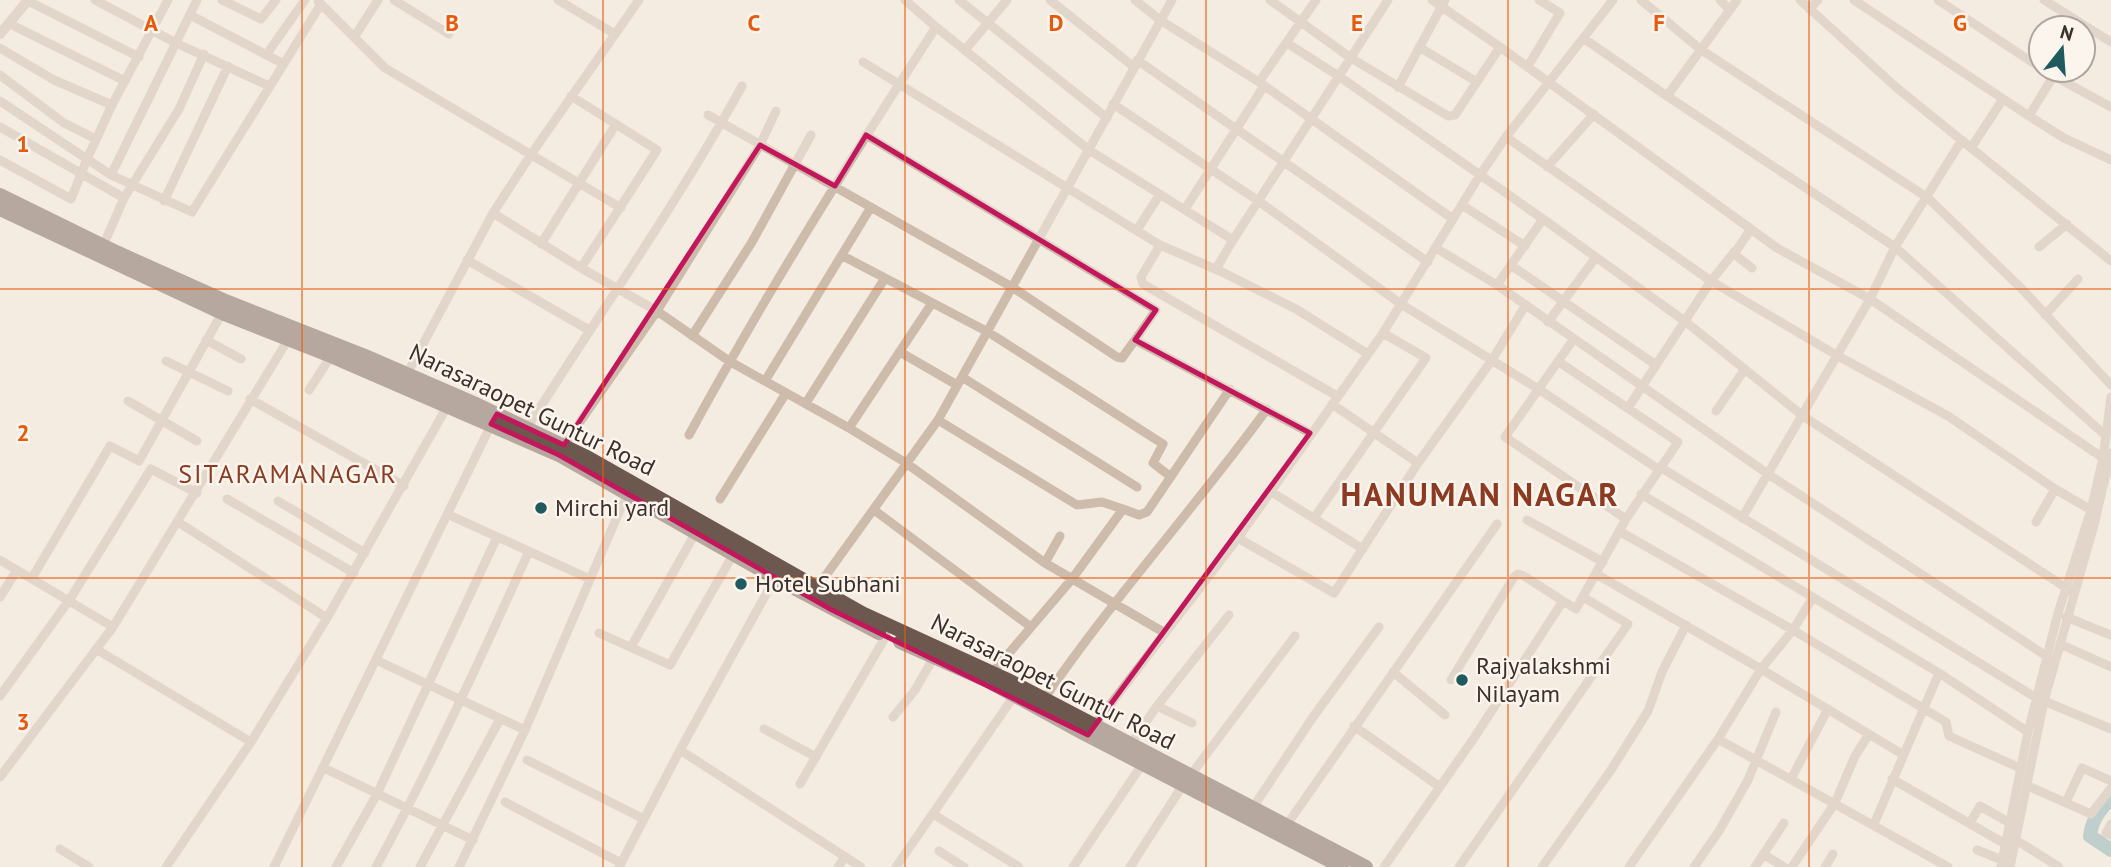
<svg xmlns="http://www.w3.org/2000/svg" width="2111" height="867" viewBox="0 0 2111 867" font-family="'PT Sans',sans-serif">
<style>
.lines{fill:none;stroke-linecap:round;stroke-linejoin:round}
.river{stroke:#7fb0b2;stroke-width:14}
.minor{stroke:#cdbbac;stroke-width:9}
.tertiary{stroke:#cdbbac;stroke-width:10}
.trunk{stroke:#6c584f;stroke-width:14}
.marked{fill:none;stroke:#c2185b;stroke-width:5;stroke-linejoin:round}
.grid{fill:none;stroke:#e8590c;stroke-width:2;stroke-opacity:0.55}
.poi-dot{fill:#1f5a5e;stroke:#fbf5ee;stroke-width:2.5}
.labels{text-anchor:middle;stroke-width:5;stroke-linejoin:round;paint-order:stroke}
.street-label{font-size:24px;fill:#3b302b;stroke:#fbf5ee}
.poi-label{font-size:24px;fill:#3b302b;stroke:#fbf5ee;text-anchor:start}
.neighbourhood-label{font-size:26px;letter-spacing:2px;fill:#8c3b22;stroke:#fbf5ee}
.district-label{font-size:32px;font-weight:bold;letter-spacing:2px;fill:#8c3b22;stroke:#fbf5ee}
.grid-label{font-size:23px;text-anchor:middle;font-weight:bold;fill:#e8590c;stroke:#fbf5ee;stroke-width:5;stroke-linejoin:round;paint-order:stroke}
</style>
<rect width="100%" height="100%" fill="#f4ebe1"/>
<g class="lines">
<path class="river" d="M2111 798C2100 810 2092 819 2090 836L2111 850"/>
<path class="minor" d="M95 0 176 43 269 86
M222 0 261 19 276 0
M394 0 449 34
M558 0 615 34
M905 0 936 27
M959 0 1107 118
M1050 0 1134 67
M1135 0 1160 20 1259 82 1453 219
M1270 0 1351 58 1448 116 1455 115 1500 47
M1432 0 1500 47 1777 248 1870 299 2103 458
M1641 0 1700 49 1928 198 2022 289 2111 385
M1720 0 1729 9
M1800 0 1897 88 2111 261
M1854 0 2029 116 2064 138 2111 160
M1938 0 2041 68
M2044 0 2111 42
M28 1 139 57
M318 1 385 68 621 208
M1809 9 1818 0
M190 15 284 64
M10 24 125 81
M355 36 378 0
M1583 38 1667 96 1895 247 2105 435
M1287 43 1340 77 1543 219 1686 322 1803 416 2074 593
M1419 47 1477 82
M0 48 54 80 112 105
M965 50 1007 0
M266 55 305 0
M1137 60 1428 262
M863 62 1160 245 1222 272 1296 309 1368 354
M1528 66 1560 13 1539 0
M2043 70 2111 107
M0 75 64 123 96 139
M1259 82 1316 0
M1398 87 1445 0
M571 96 657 150 581 268
M1667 96 1737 0
M0 101 111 175 192 212 321 4
M1113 104 1257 200 1401 304 1540 390 1658 469
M708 115 1012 287 1117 357 1122 358 1135 340
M2029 116 2057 70
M0 127 124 198
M866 135 1156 310 1135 340 1310 433
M1506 137 1711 281 1838 356 1948 416 2055 489 2091 510
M1971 148 2003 99
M0 160 71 199 87 159 112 105 168 0
M1547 167 1594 114
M111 175 197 0
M164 201 228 66
M1462 205 1525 246
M1185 209 1264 86
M493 213 581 268 657 311 729 361 849 428 906 463 1045 563 1165 633
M1751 229 1734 254 1752 268
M1137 230 1160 194
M541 244 616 124
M1160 245 1141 277 1143 284 1337 396
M103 246 124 198 179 109 204 54
M2039 247 2067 224
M1436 248 1497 285 1768 474 2048 657
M843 256 988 332 1163 444 1153 463 1171 477
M467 260 589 330
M1512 266 1656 365
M1216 269 1233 240
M1497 285 1543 219
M2045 315 2078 279
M1548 322 1596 257
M692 336 752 242 811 135
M206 340 241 359
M1573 340 1505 437 1626 519
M900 352 957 385
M166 361 228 391
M407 374 493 213 532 153 639 0
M962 377 1137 487
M765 381 871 207
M309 390 331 356
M250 399 404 486
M128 401 197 441
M806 403 885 278
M1332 404 1418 463
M1628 408 1711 281 1735 251
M1716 411 1745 369
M938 420 1077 505 1102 502 1123 509
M527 428C599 314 677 204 742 86
M849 428 932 303
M689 435C765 295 850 160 936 27L1089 150 1233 240 1388 0
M564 445 657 311 760 145 776 111
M1660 467 2038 699
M1270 491 1363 549
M1641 494 1939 673 2028 732
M227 499 354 573
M720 499 786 393
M278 501 365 553
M874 510 1031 627
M447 514 590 579
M1314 518 1426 358 1383 333
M1742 518 1870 299 1895 247 1962 140
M1527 520 1603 562
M178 522 327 618
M2036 522 2055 489
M1619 531 1793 630 1946 722 1949 736 2020 768
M1238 538 1334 593 1418 463 1492 360 1525 306
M0 560 113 627
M1045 563 1060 536
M1596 574 1761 669 1902 754
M32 578 110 446 139 461 222 313
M816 589 938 420 1172 0
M0 597 17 570
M2066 617 2111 635
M599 633 670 665 734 553
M2060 644 2111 667
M631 647 696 532
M96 649 251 742
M376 660 525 730
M993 672 1072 579 1123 509 1139 515 1147 512 1230 389
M1393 672 1445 715
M1451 680 1514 577 1518 574 1524 576 1563 601
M0 696 70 599 151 469 197 493
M1044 699C1113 598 1195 508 1267 409
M2044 701 2111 729
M1157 706 1192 723
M893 717 915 690 934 657
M1354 726 1440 787
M1093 727 1238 538 1383 333 1480 175 1506 137 1613 0
M764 729 816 757
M1718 739 1948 867
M1130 745 1157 706 1229 615
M680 750 776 576
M527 760 644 819
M324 768 473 840
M1190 776 1295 636
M0 777 113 627 289 338
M1791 779 1828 709
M1892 779 2007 845
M800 784 886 636
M2028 786 2091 814 2111 788
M505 802 621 863
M2066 802 2082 768 2111 781
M1252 809 1313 717 1379 627
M933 814 1019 867
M1970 823 1980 806 2010 823
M1874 824 1939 673
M2111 824 2106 833 2111 835
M1286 826 1497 524
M2016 840 2059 867
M60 849 89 867
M1977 850 2002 860
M939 851 964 867
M1763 854 1784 867
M166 867 251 742 327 618 448 405
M274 867 493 421
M336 867 377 794 497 537
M376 867C432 764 481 658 529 551
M420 867 500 719
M459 867 525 730 620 510 629 494
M619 867 680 750 861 867
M838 867 845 857
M896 867 1014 696
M1073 867 1143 763
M1130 867 1183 785
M1384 867 1474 738 1563 601 1576 609 1626 519 1678 442 1559 362
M1459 867 1628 624 1583 597
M1542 867 1611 770 1648 711 1662 672 1686 625
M1629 867 1718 739 1761 669 1793 630 1813 597
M1694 867 1719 831 1748 780 1776 712
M1755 867 1784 823
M1792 867 1835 803 1855 756 1869 734
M1825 867 1833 854
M2001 867 2028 732 2058 613 2091 510 2103 458 2111 397
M2010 867 2044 701 2094 525 2111 453"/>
<path class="tertiary" d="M0 34 28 0"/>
<path class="trunk" d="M0 195 116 252 223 300 365 356 478 405 587 457 862 613 1006 679 1366 867
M0 209 222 313 331 356 559 455 775 578 879 633
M900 642 988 681 1083 733 1342 867"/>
</g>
<path d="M0 0H2111V867H0ZM866 135 1156 310 1135 340 1310 433 1088 735 832 610 559 455 491 424 497 414 564 445 760 145 835 186Z" fill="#f4ebe1" fill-opacity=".55" fill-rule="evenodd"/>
<path class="marked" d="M866 135 1156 310 1135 340 1310 433 1088 735 832 610 559 455 491 424 497 414 564 445 760 145 835 186Z"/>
<path class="grid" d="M302 0V867M603 0V867M905 0V867M1206 0V867M1508 0V867M1809 0V867M0 289H2111M0 578H2111"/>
<g class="poi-dot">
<circle cx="541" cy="508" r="7"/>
<circle cx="741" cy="584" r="7"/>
<circle cx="1462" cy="680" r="7"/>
</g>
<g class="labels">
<g class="street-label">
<text transform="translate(532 410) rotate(26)" y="8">Narasaraopet Guntur Road</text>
<text transform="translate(1053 682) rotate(27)" y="8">Narasaraopet Guntur Road</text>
</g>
<g class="poi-label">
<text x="555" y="516">Mirchi yard</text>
<text x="755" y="592">Hotel Subhani</text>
<text x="1476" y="674">Rajyalakshmi<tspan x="1476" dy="28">Nilayam</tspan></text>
</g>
<g class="neighbourhood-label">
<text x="288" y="483">SITARAMANAGAR</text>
</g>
<g class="district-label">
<text x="1480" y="506">HANUMAN NAGAR</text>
</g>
</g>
<g class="grid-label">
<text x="151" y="31">A</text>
<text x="452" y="31">B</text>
<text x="754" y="31">C</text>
<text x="1056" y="31">D</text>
<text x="1357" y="31">E</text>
<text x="1659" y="31">F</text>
<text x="1960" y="31">G</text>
<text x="23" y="152">1</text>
<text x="23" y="441">2</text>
<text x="23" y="730">3</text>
</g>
<g transform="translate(2062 49) rotate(17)"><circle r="33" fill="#fbf5ee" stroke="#aea6a0" stroke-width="2"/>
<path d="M0-5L12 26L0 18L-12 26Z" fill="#1f5a5e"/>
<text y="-10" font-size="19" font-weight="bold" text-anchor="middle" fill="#3b302b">N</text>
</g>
</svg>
